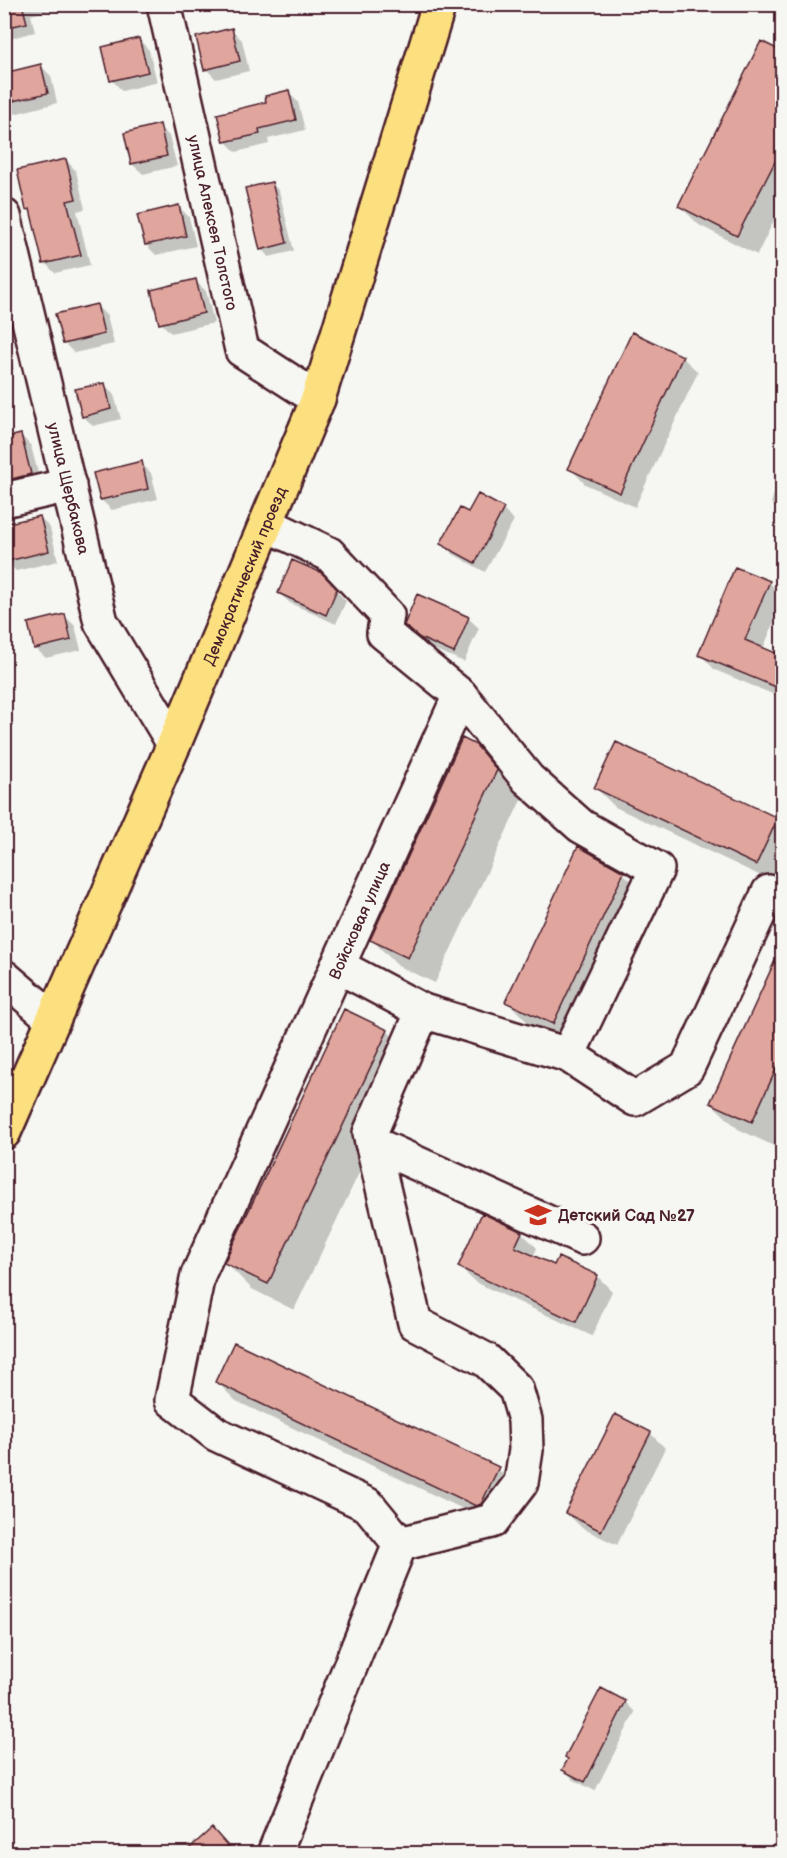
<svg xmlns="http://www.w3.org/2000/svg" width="787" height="1858" viewBox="0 0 787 1858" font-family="'Balsamiq Sans',sans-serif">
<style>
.shadow{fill:#0003}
.building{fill:#e0a69e;stroke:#4a1f2b;stroke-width:1.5}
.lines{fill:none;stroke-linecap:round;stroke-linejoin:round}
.minor-casing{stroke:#4a1f2b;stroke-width:38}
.major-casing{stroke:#4a1f2b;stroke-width:38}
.minor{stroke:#f6f6f2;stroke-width:33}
.major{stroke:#fce080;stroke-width:33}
.labels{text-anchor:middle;stroke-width:6;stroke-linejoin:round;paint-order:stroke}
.street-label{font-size:16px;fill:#4a1f2b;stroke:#f6f6f2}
.poi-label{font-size:16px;font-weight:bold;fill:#4a1f2b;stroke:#f6f6f2;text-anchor:start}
</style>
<rect width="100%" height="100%" fill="#f6f6f2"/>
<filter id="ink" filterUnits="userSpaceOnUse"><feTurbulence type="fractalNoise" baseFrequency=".0167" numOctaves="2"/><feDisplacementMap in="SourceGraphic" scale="12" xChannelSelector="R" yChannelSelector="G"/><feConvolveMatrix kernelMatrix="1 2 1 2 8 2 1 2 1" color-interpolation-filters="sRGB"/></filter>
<g filter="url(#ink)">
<path class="shadow" d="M4 4H75L31 15 35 32 4 40Z
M232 30 242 40 249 71 216 79 206 69Z
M139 39 149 50 157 82 122 91 112 80Z
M782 54V204L757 255 699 225 680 206Z
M41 66 51 76 57 103 10 115 4 109V75Z
M288 92 298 102 305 130 268 139 269 144 236 152 225 141 268 103Z
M159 126 169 136 177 166 143 174 132 164Z
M66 160 76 171 85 209 77 211 90 265 55 273 45 263 32 214 28 209Z
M271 183 279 191 294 251 269 257 261 249Z
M178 206 189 217 196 246 156 255 146 245Z
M195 281 206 291 214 323 171 333 161 323Z
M97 306 107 316 114 344 74 353 64 343Z
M4 332 14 369 4 372Z
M633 334 682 357 698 372 635 507 585 484 570 468Z
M104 384 114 395 121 419 93 426 83 416Z
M21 435 31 446 41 484H4V439Z
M141 463 151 473 158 499 112 510 101 500Z
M782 469V514L771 503Z
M479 496 503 510 514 520 485 572 453 554 442 544 469 514Z
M40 517 50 528 58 561 16 571 6 561Z
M321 575 346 601 336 624 290 603 279 593Z
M769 582 782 596V603L763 649 781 657 782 654V698L715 670 700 654Z
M65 616 75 626 81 650 46 658 35 648Z
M468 618 479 628 464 662 431 648 406 625Z
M4 683 9 702 4 703Z
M475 746 502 773 522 798 435 983 398 966 372 940Z
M4 776 11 805 4 806Z
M596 788 777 820 782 825V869L776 883 615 807Z
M623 873 649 899 579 1049 533 1028 507 1001Z
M782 947V1138L778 1148 738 1129 711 1103Z
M387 1031 414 1057 294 1310 252 1289 226 1263Z
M483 1215 522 1233 537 1248 533 1257 555 1267 597 1276 612 1291 592 1336 475 1282 459 1267Z
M217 1382 498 1469 517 1488 497 1525 236 1401Z
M650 1433 665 1448 617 1545 582 1528 567 1513Z
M625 1702 635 1712 595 1791 574 1780 564 1770Z"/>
<path class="building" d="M4 4H22L27 23 4 28Z
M232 28 240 61 204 70 196 37Z
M139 38 148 72 110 81 102 47Z
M761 41 783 52V146L737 236 678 206Z
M41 64 48 93 4 103V73Z
M289 90 296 120 259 129 260 134 224 142 217 114 266 102 265 96Z
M160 124 167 156 131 164 124 133Z
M66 159 76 199 67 201 81 255 43 264 30 209 26 210 17 170Z
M272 182 287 243 260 250 245 188Z
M179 205 186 236 145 245 137 215Z
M196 279 204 313 159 324 151 290Z
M97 304 104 334 63 344 55 314Z
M632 332 683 356 620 493 568 469Z
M105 383 111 409 82 417 75 389Z
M21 434 31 474 4 481V438Z
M142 461 148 489 100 500 93 473Z
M478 494 504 508 475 563 440 544 460 508 468 512Z
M40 516 49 551 4 562V524Z
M292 560 322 573 337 589 326 615 278 593Z
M735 567 770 581 745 640 783 656V690L698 655Z
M417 594 469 617 454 653 420 638 404 625Z
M65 614 71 640 34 649 28 623Z
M462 738 476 745 497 770 408 958 370 940Z
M616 742 778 818 756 865 594 788Z
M578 846 624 872 553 1024 505 1002Z
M783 943V1054L752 1122 710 1103Z
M344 1009 388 1030 268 1284 224 1263Z
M482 1213 522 1232 515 1247 554 1265 558 1257 598 1275 576 1322 458 1267Z
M234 1342 499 1467 481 1504 476 1506 215 1382Z
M615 1414 651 1432 601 1531 565 1513Z
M601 1688 626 1701 585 1782 562 1770 568 1759 565 1757Z
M212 1828 235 1854H183Z"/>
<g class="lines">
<g class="minor-casing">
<g id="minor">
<path id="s1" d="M164 4 242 350 318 399"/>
<path id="s2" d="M4 216 101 622 174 744"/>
<path d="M4 500 69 485"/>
<path d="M266 524 329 554 387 615 384 633 460 695 198 1275 172 1400 216 1434 368 1505 400 1544 274 1854"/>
<path d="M338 966 423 1011"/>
<path d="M4 977 53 1019"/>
<path d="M568 1055 635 1099 687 1068 769 892"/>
<path d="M372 1143 582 1238"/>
<path d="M400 1544 492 1521 521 1483 526 1450 525 1420 516 1389 486 1360 415 1323 370 1133 423 1011 568 1055 657 869 581 826 528 779 460 695"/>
</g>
</g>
<g class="major-casing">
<g id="major">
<path id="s3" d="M4 1132 174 744 318 399 439 4"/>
</g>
</g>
<use href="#minor" class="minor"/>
<use href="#major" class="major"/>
</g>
</g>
<defs>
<g id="school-bare" transform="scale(2.07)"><path d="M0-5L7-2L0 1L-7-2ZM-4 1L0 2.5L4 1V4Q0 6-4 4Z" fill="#c8321e" stroke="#f6f6f2" stroke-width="2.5" paint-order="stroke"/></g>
</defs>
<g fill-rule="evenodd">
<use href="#school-bare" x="538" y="1215"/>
</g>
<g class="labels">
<g class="street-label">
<text dy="6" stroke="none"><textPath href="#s1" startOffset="224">улица Алексея Толстого</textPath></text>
<text dy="6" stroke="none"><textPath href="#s2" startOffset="280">улица Щербакова</textPath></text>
<text dy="6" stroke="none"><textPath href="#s3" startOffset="606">Демократический проезд</textPath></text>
<text transform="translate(359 920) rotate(-66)" y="6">Войсковая улица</text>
</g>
<g class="poi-label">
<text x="558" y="1221">Детский Сад №27</text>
</g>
</g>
<rect width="787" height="1858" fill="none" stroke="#f6f6f2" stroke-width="24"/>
<rect x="12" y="12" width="763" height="1834" fill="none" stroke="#4a1f2b" stroke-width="2" filter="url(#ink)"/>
</svg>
